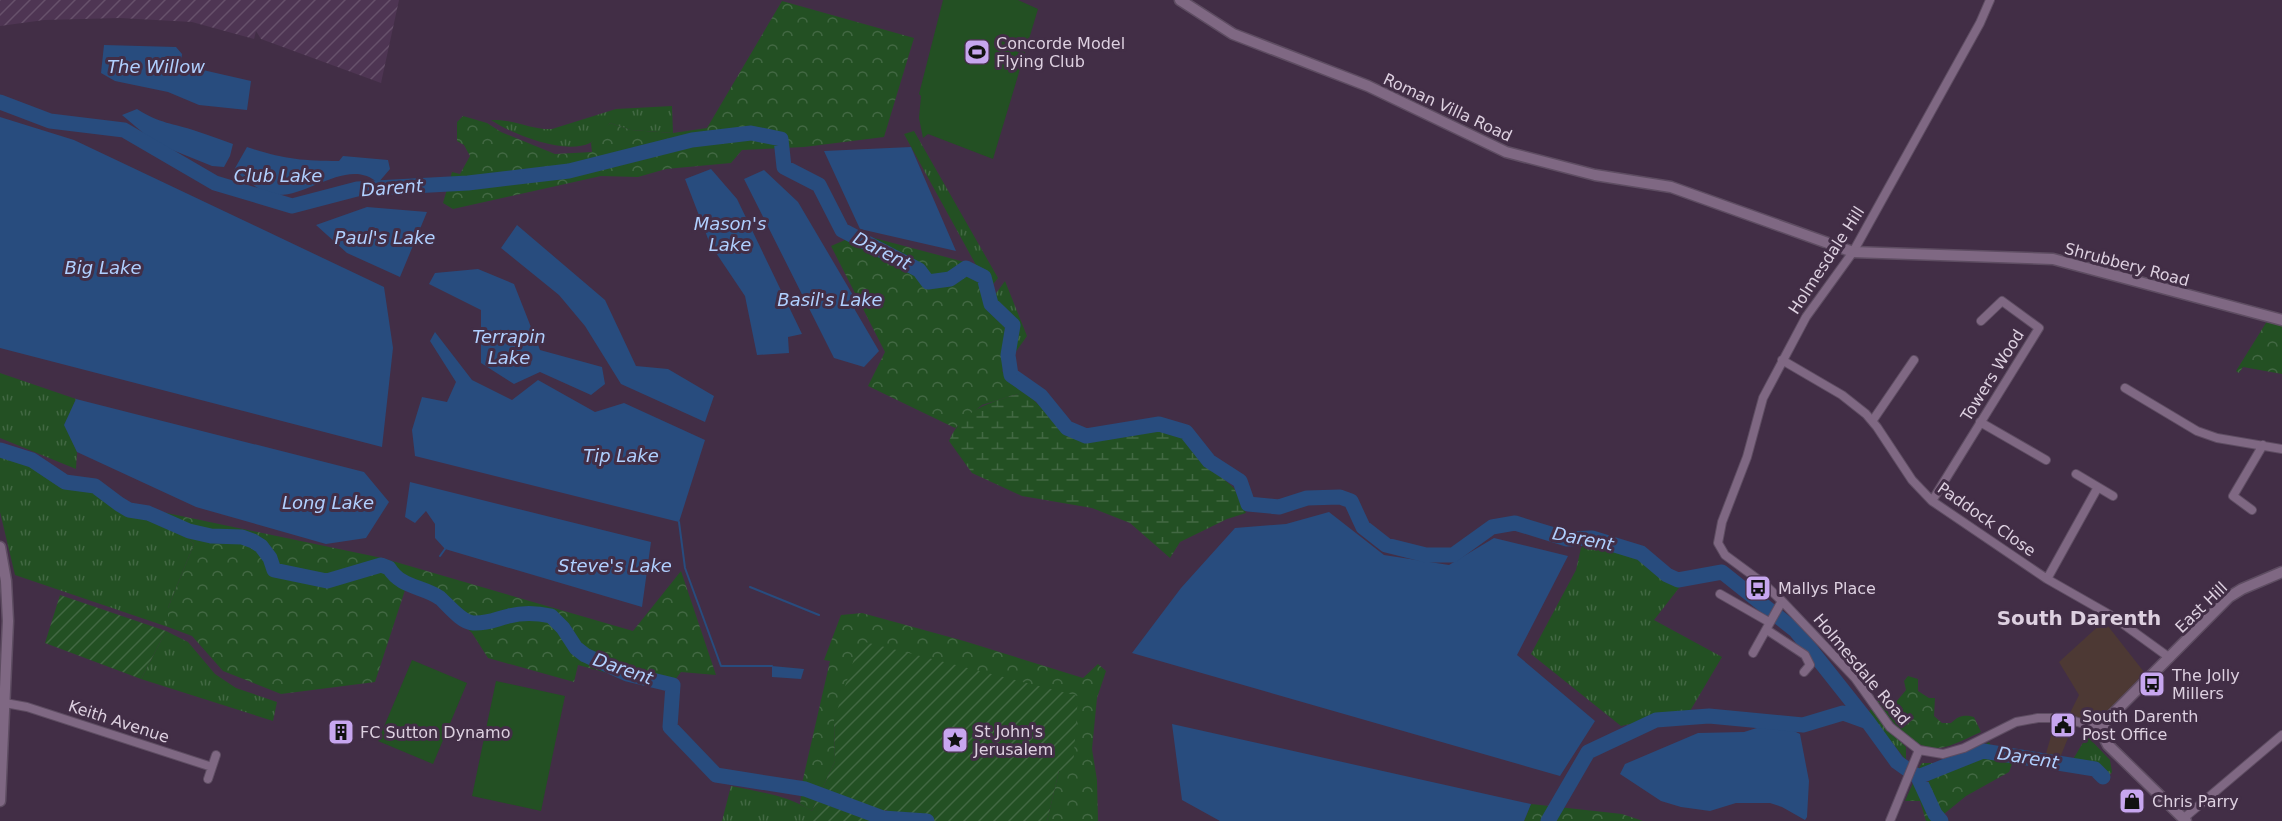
<svg xmlns="http://www.w3.org/2000/svg" width="2282" height="821" viewBox="0 0 2282 821" font-family="'DejaVu Sans',sans-serif">
<style>
.commercial{fill:#4d3934}
.industrial{fill:url(#industrial-furrows)}
.grass{fill:url(#grass-tufts)}
.forest{fill:url(#forest-crowns)}
.wetland{fill:url(#wetland-marsh)}
.garden{fill:url(#garden-furrows)}
.pitch{fill:#235023}
.water{fill:#284c7e}
.lines{fill:none;stroke-linecap:round;stroke-linejoin:round}
.stream{stroke:#284c7e;stroke-width:2}
.river{stroke:#284c7e;stroke-width:15}
.minor-casing{stroke:#5e4d62;stroke-width:10}
.tertiary-casing{stroke:#5e4d62;stroke-width:13}
.minor{stroke:#7f6883;stroke-width:8}
.tertiary{stroke:#7f6883;stroke-width:10}
.labels{text-anchor:middle;stroke-width:6;stroke-linejoin:round;paint-order:stroke}
.poi-label{font-size:16px;fill:#ddd0e0;stroke:#422e46;text-anchor:start}
.street-label{font-size:16px;fill:#ddd0e0;stroke:#422e46}
.water-label{font-size:18px;font-style:italic;fill:#b0d0ff;stroke:#422e46}
.quarter-label{font-size:20px;font-weight:bold;fill:#ddd0e0;stroke:#422e46}
</style>
<defs>
<pattern id="industrial-furrows" width="10" height="10" patternUnits="userSpaceOnUse" patternTransform="scale(1.5)"><rect width="10" height="10" fill="#4e3553"/><path d="M-1 1l2-2M0 10L10 0M9 11l2-2" fill="none" stroke="#67516b"/></pattern>
<pattern id="grass-tufts" width="24" height="20" patternUnits="userSpaceOnUse" patternTransform="scale(1.5)"><rect width="24" height="20" fill="#235023"/><path d="M3 7l-1-3M5 7V3M7 7l1-3M15 17l-1-3M17 17v-4M19 17l1-3" fill="none" stroke="#426843"/></pattern>
<pattern id="forest-crowns" width="20" height="18" patternUnits="userSpaceOnUse" patternTransform="scale(1.5)"><rect width="20" height="18" fill="#235023"/><path d="M2 6a3 3 0 1 1 6 0M12 15a3 3 0 1 1 6 0" fill="none" stroke="#426843"/></pattern>
<pattern id="wetland-marsh" width="20" height="14" patternUnits="userSpaceOnUse" patternTransform="scale(1.5)"><rect width="20" height="14" fill="#235023"/><path d="M1 5h8M5 5V1M11 12h8M15 12V8" fill="none" stroke="#426843"/></pattern>
<pattern id="garden-furrows" width="10" height="10" patternUnits="userSpaceOnUse" patternTransform="scale(1.5)"><rect width="10" height="10" fill="#235023"/><path d="M-1 1l2-2M0 10L10 0M9 11l2-2" fill="none" stroke="#426843"/></pattern>
</defs>
<rect width="100%" height="100%" fill="#422e46"/>
<path class="commercial" d="M2104 621 2144 672 2118 704 2089 721 2084 716 2079 719 2069 715 2079 695 2059 662Z
M2055 722 2073 726 2059 760 2045 757Z"/>
<path class="industrial" d="M0 0H399L381 83 261 39 256 31 254 39 192 22 120 18 44 20 0 26Z"/>
<path class="grass" d="M672 106 673 133 631 130 610 123C605 129 597 140 590 143 565 155 513 135 491 120 515 119 531 130 552 129L616 109Z
M914 131 998 278 986 293 976 265 904 134Z
M1005 281 1027 336 1002 371 1005 328 989 303Z
M0 373 76 399 65 425 77 452 76 469 0 438Z
M0 454 26 461 65 485 94 490 127 511 177 527 194 544 168 608V627L15 575 0 512Z
M1587 542 1639 555 1661 574 1682 584 1654 620 1722 657 1690 711 1621 726 1531 654 1576 570 1581 548Z
M166 631 188 642 215 674 236 688 277 702 273 721 141 679Z
M1871 709 1890 732 1906 747V760L1868 713Z
M2087 736 2110 760 2112 772 2108 777 2094 765 2072 761Z
M731 786C759 792 788 795 812 811V821H722Z"/>
<path class="forest" d="M782 1 914 38 884 137 804 147 742 150 731 163 666 169 638 177 601 176 453 209 443 203 452 172 460 174 470 156 464 145 457 141V122L463 116 487 123 501 132 555 154 592 152 591 143 610 123 631 130 673 133 707 128Z
M859 234 976 265 989 303 1005 328 1002 371 1025 392 982 405 955 428 868 386 885 352 831 246Z
M2269 318 2282 322V374L2243 367 2239 373 2236 371Z
M162 512 382 558 633 631 681 571 716 675 681 672 668 689 578 665 574 682 488 658 472 633 435 599 406 587 375 682 281 694 223 671 192 636 168 627V608L194 544Z
M862 613 964 641 1083 678 1098 664 1106 671 1097 698 1092 749 1097 780 1098 821H1047L1059 771 834 720 835 761 812 811 800 804 803 779 830 661 824 660 841 615Z
M1908 676 1918 679V691L1929 698H1935L1934 716 1942 723H1951C1958 716 1964 714 1974 717L1981 732C1969 737 1957 744 1945 747 1914 754 1893 723 1877 701L1885 696 1896 702 1906 690 1904 681Z
M1989 742 1995 753 2014 759 2009 772 1966 796 1944 814 1947 821H1926L1920 801H1905L1913 783 1919 785 1928 782 1932 778V774L1919 768 1922 763H1939L1980 748Z
M1531 804 1622 814 1643 821H1524Z"/>
<path class="wetland" d="M1025 392 1068 432 1097 439 1161 427 1185 439 1203 461 1234 488 1246 513 1227 519 1180 542 1170 558 1130 523 1092 508 1022 496 972 473 949 441C964 407 992 402 1025 392Z"/>
<path class="garden" d="M60 595 166 631 141 679 45 643Z
M865 642 1078 696 1073 768 1059 771 1047 821H916L885 810 881 821H812V811L835 761 834 720 854 659Z"/>
<path class="pitch" d="M943 0H1018L1038 9 993 159 928 134 923 138 919 118 921 96 919 94Z
M412 660 467 683 433 764 378 741Z
M496 681 565 696 541 811 472 796Z"/>
<path class="water" d="M104 45 176 47 182 54 181 65 251 81 247 110 199 105 168 92 115 81 101 73Z
M137 109C161 124 172 123 196 131 209 135 221 140 233 144L230 156 224 167 212 166 155 143 122 115Z
M0 117 74 140 384 287 393 348 382 447 0 348Z
M247 147C282 159 302 161 339 161L343 156 388 160 390 169 378 183C350 157 310 195 279 195 262 195 247 180 234 170Z
M911 147 956 251 860 229 824 151Z
M711 169 737 199 802 334 788 337 789 353 757 355 745 296 710 244 685 179Z
M764 170 798 202 854 297 855 310 879 351 864 367 834 358 744 179Z
M367 207 427 212 400 277 347 253 316 225Z
M517 225 605 300 636 366 668 369 714 396 705 422 621 384 585 326 559 295 501 248Z
M478 269 514 284 540 350 602 367 605 384 591 395 540 372 514 384 481 363V310L429 284 435 273Z
M435 332 472 380 512 400 538 380 595 412 624 403 705 440 679 522 415 456 412 430 422 397 447 402 456 382 430 341Z
M76 399 364 472 389 502 366 538 326 544 196 507 77 452 64 425Z
M410 482 651 542 642 607 445 549 435 538V524L426 511 415 523 405 517Z
M1329 512 1384 555 1449 565 1494 538 1568 556 1517 655 1595 721 1560 776 1132 653 1181 588 1235 528 1286 524Z
M772 666 804 669 801 679 772 677Z
M1172 724 1531 804 1524 821H1220L1182 800Z
M1763 726 1790 729 1800 734 1809 781 1807 817 1805 820 1782 807 1770 803H1736L1710 811 1681 807 1661 801 1620 774 1625 764 1698 733 1744 732Z"/>
<g class="lines">
<path class="stream" d="M679 522 685 568 721 666H772
M440 556 445 549
M750 587 819 615"/>
<path class="river" d="M0 102 50 121 124 130 215 183 292 206 357 189 468 183 569 171 692 140 751 133 781 139 784 167 819 185 842 230 919 270 928 282 950 279 966 268 984 277 991 304 1013 325 1008 355 1011 375 1041 396 1067 428 1086 436 1159 424 1186 432 1209 461 1240 481 1248 504 1279 507 1307 498 1340 497 1351 501 1363 527 1386 545 1426 555H1453L1492 527 1515 523 1567 539 1592 538 1641 553 1667 575 1678 580 1722 572 1796 631 1868 722 1897 762 1918 777 1935 814 1941 821
M0 450 32 460 65 482 95 486 119 504 129 510 148 513 189 531 211 536 242 537 253 541 261 546 270 558 274 570 327 581 381 565 389 568C401 588 423 586 440 598 449 606 461 622 473 623 487 624 496 619 509 616 524 612 537 613 551 616L563 628 576 648 585 655 627 674 673 685 670 727 716 775 805 789 883 818 927 821
M1918 777 1983 751 2095 769 2103 777
M1548 821 1588 752 1656 720 1709 716 1803 725 1843 713 1868 722"/>
<g class="minor-casing">
<path id="minor" d="M1990 0 1980 23 1853 252 1806 317 1763 398 1747 457 1722 522 1718 543 1725 555 1763 583 1782 601 1855 678 1890 727 1919 750 1943 754 1964 748 2016 722 2038 718H2065L2103 730
M1782 360 1842 395 1866 414 1877 427 1912 480 1932 501 2047 579 2112 616 2170 658
M2125 388 2197 431 2217 438 2282 449
M1873 420 1914 360
M1980 422 2046 460
M2076 474 2113 496
M1932 501 2039 328 2002 301 1981 321
M2252 510 2233 496 2263 445
M2047 579 2098 487
M1720 594 1769 622
M1767 630 1805 655 1810 665 1804 672
M1753 653 1782 601
M5 703 27 707 212 767 216 755
M208 779 212 767
M2184 818 2282 735
M1890 821 1919 750"/>
</g>
<g class="tertiary-casing">
<path id="tertiary" d="M1180 0 1233 34 1368 86 1506 152 1595 175 1671 187 1853 252 2053 259 2282 320
M0 547 6 581 8 621 0 801
M2186 821 2108 745 2103 735 2104 723 2229 597 2242 589 2282 572"/>
</g>
<use href="#minor" class="minor"/>
<use href="#tertiary" class="tertiary"/>
</g>
<defs>
<g id="stadium-square" transform="scale(1.35)"><rect x="-9" y="-9" width="18" height="18" rx="4" fill="#c7a6ef" stroke="#422e46"/><path d="M0-5a6.5 5 0 1 0 0 10a6.5 5 0 1 0 0-10ZM-3.5-1.8h7v3.6h-7Z" fill="#111"/></g>
<g id="bus-square" transform="scale(1.35)"><rect x="-9" y="-9" width="18" height="18" rx="4" fill="#c7a6ef" stroke="#422e46"/><path d="M-5-6H5V4H4V6H2V4H-2V6H-4V4H-5ZM-3.5-4V0h7V-4ZM-3.5 1.2v1.5H-2V1.2ZM2 1.2v1.5H3.5V1.2Z" fill="#111"/></g>
<g id="civic-square" transform="scale(1.35)"><rect x="-9" y="-9" width="18" height="18" rx="4" fill="#c7a6ef" stroke="#422e46"/><path d="M-.6-6.5H3V-4.5H.6V-3L4-1V1h2V6H-6V1h2V-1L-.6-3ZM-1.2 2.5V6h2.4V2.5Z" fill="#111"/></g>
<g id="building-square" transform="scale(1.35)"><rect x="-9" y="-9" width="18" height="18" rx="4" fill="#c7a6ef" stroke="#422e46"/><path d="M-4-6H4V6H1V3H-1V6H-4ZM-2.5-4.3h1.7v1.8h-1.7ZM.8-4.3h1.7v1.8H.8ZM-2.5-1h1.7V.8h-1.7ZM.8-1h1.7V.8H.8Z" fill="#111"/></g>
<g id="sight-square" transform="scale(1.35)"><rect x="-9" y="-9" width="18" height="18" rx="4" fill="#c7a6ef" stroke="#422e46"/><path d="M0-6L1.8-2.2L6-1.7L2.9 1.2L3.7 5.4L0 3.3L-3.7 5.4L-2.9 1.2L-6-1.7L-1.8-2.2Z" fill="#111"/></g>
<g id="shop-square" transform="scale(1.35)"><rect x="-9" y="-9" width="18" height="18" rx="4" fill="#c7a6ef" stroke="#422e46"/><path d="M-5-2.5h2.3a2.7 3.5 0 0 1 5.4 0H5L5.5 6h-11ZM-1.5-2.5h3a1.5 2.3 0 0 0-3 0Z" fill="#111"/></g>
</defs>
<g fill-rule="evenodd">
<use href="#stadium-square" x="977" y="52"/>
<use href="#bus-square" x="1758" y="588"/>
<use href="#bus-square" x="2152" y="684"/>
<use href="#civic-square" x="2063" y="725"/>
<use href="#building-square" x="341" y="732"/>
<use href="#sight-square" x="955" y="740"/>
<use href="#shop-square" x="2132" y="801"/>
</g>
<g class="labels">
<g class="poi-label">
<text x="996" y="49">Concorde Model<tspan x="996" dy="18">Flying Club</tspan></text>
<text x="1778" y="594">Mallys Place</text>
<text x="2172" y="681">The Jolly<tspan x="2172" dy="18">Millers</tspan></text>
<text x="2082" y="722">South Darenth<tspan x="2082" dy="18">Post Office</tspan></text>
<text x="974" y="737">St John's<tspan x="974" dy="18">Jerusalem</tspan></text>
<text x="360" y="738">FC Sutton Dynamo</text>
<text x="2152" y="807">Chris Parry</text>
</g>
<g class="street-label">
<text transform="translate(1448 107) rotate(25)" y="6">Roman Villa Road</text>
<text transform="translate(1826 260) rotate(-57)" y="6">Holmesdale Hill</text>
<text transform="translate(2127 264) rotate(15)" y="6">Shrubbery Road</text>
<text transform="translate(1992 375) rotate(-58)" y="6">Towers Wood</text>
<text transform="translate(1987 519) rotate(35)" y="6">Paddock Close</text>
<text transform="translate(2201 607) rotate(-44)" y="6">East Hill</text>
<text transform="translate(1862 669) rotate(50)" y="6">Holmesdale Road</text>
<text transform="translate(119 721) rotate(18)" y="6">Keith Avenue</text>
</g>
<g class="water-label">
<text x="156" y="73">The Willow</text>
<text x="278" y="182">Club Lake</text>
<text transform="translate(392 188) rotate(-4)" y="6">Darent</text>
<text x="730" y="230">Mason's<tspan x="730" dy="21">Lake</tspan></text>
<text x="385" y="244">Paul's Lake</text>
<text transform="translate(882 251) rotate(27)" y="6">Darent</text>
<text x="103" y="274">Big Lake</text>
<text x="830" y="306">Basil's Lake</text>
<text x="509" y="343">Terrapin<tspan x="509" dy="21">Lake</tspan></text>
<text x="621" y="462">Tip Lake</text>
<text x="328" y="509">Long Lake</text>
<text transform="translate(1583 539) rotate(11)" y="6">Darent</text>
<text x="615" y="572">Steve's Lake</text>
<text transform="translate(623 669) rotate(19)" y="6">Darent</text>
<text transform="translate(2028 758) rotate(9)" y="6">Darent</text>
</g>
<g class="quarter-label">
<text x="2079" y="625">South Darenth</text>
</g>
</g>
</svg>
